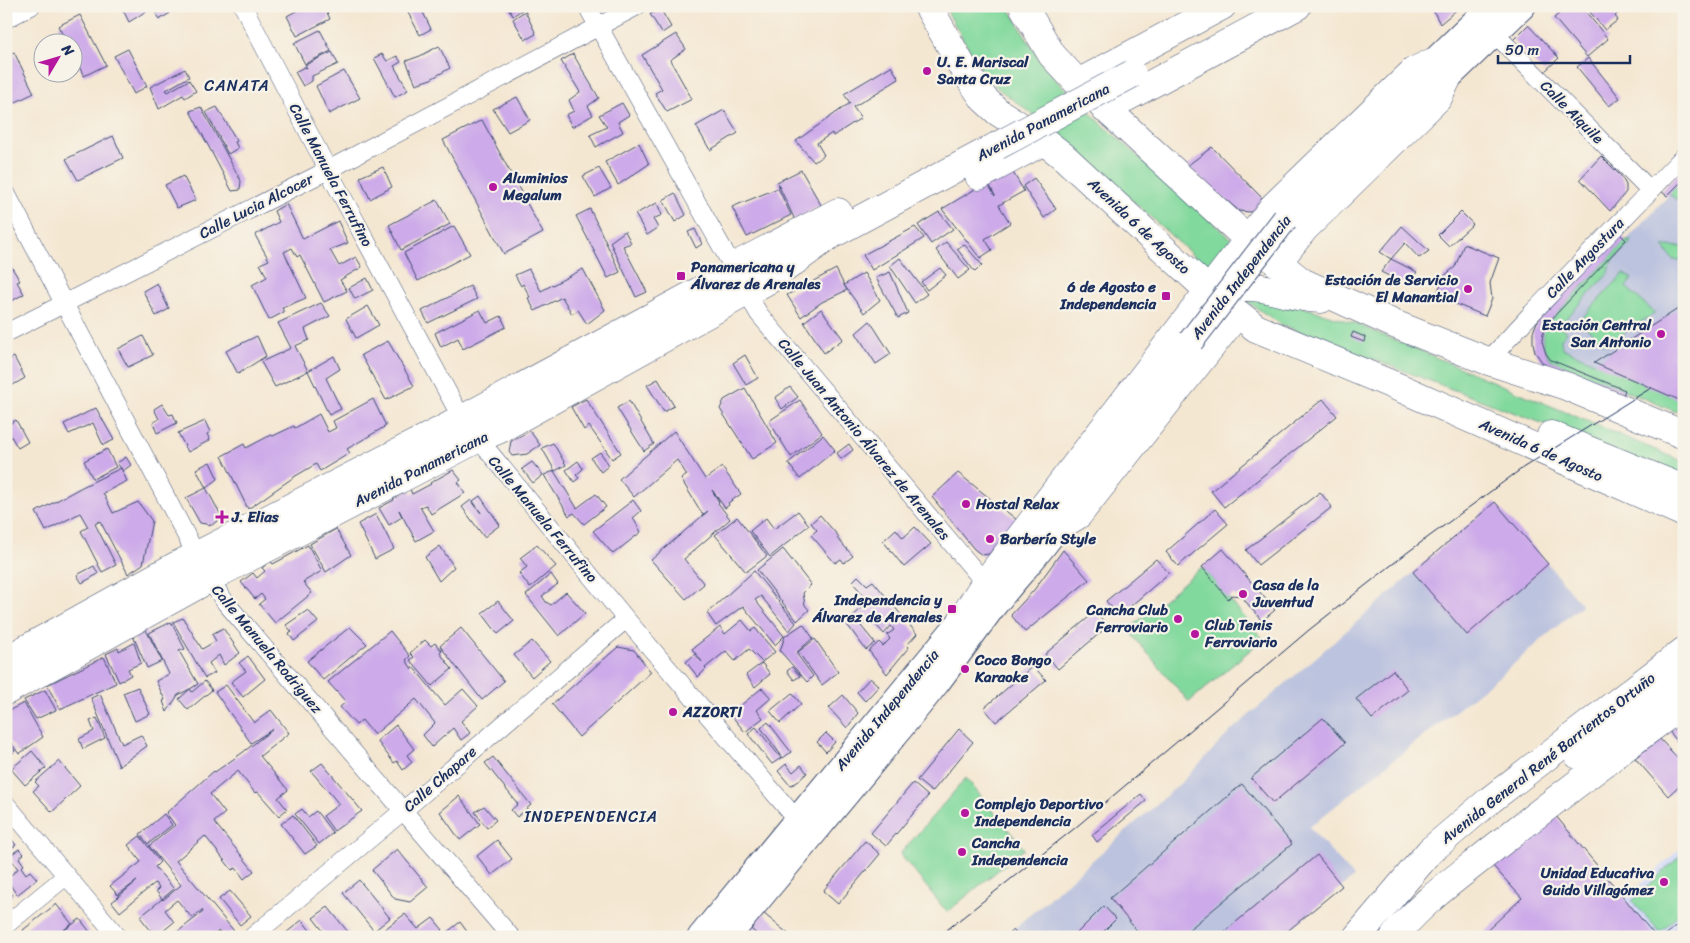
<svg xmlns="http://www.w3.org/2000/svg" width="1690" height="943" viewBox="0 0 1690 943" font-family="Sriracha,sans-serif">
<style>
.built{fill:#d2d9f9}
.industrial{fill:#bcc3de}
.green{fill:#82d99d;stroke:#4e847e}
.building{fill:#cdaae9}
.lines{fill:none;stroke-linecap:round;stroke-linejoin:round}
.street-casing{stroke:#3c4b6f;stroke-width:19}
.secondary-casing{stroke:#3c4b6f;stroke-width:27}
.primary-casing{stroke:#3c4b6f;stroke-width:29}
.street{stroke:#fff;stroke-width:18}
.secondary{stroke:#fff;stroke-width:25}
.primary{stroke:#fff;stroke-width:28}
.tram{stroke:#1b2f5e;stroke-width:1}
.secondary-bridge-casing{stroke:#3c4b6f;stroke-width:27;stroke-linecap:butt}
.primary-bridge-casing{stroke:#3c4b6f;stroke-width:29;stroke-linecap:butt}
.secondary-bridge{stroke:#fff;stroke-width:25}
.primary-bridge{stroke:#fff;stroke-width:28}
.poi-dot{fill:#b5179e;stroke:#f7f3e8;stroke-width:2}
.labels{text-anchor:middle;stroke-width:4.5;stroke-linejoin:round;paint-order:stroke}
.poi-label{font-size:15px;font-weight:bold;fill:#1b2f5e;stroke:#f7f3e8;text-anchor:start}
.street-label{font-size:15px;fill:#1b2f5e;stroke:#f7f3e8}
.neighbourhood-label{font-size:16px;letter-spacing:1px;fill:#1b2f5e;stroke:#f7f3e8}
</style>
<rect width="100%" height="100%" fill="#f7f3e8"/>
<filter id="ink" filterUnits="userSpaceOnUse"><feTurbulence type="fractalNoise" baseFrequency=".02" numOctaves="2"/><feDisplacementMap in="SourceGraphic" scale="10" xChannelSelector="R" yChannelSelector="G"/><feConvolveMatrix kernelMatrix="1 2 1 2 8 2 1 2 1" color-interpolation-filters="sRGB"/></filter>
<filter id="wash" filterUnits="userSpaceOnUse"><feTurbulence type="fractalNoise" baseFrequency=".0096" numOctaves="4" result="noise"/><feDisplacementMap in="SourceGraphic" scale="20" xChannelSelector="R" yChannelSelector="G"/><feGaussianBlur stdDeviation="1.12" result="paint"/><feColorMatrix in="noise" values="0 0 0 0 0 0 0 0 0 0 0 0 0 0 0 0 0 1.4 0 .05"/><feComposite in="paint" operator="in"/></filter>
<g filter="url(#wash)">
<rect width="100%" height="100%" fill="#f4e7d2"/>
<path class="built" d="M1684 845V937H1656L1625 899Z"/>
<path class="industrial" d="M1684 179V415L1551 360 1546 354 1544 327Z
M1495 502 1582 605 1502 674 1309 827 1354 877 1284 934 1286 937H1019L1013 930 1183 781 1232 730Z"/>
<path class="green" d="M944 6H1008L1040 61 1056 80 1103 125 1235 242 1210 271 1076 149 1042 121 1001 91 986 76 977 63Z
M1684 179V205L1669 194Z
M1626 240H1633L1611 263 1609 273 1559 326 1567 332 1561 339 1562 348 1683 401 1679 413 1551 360C1543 349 1541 340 1544 327Z
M1663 246 1684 247V260H1673Z
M1624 273 1632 279 1626 287 1655 313 1606 345 1579 321Z
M1231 291 1258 293 1354 323 1684 462V480L1560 430 1282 325Z
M1202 567 1263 639 1189 702 1128 630Z
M966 778 1024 849 947 912 900 854Z
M1683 853 1684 910 1660 932 1632 901Z"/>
<g id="blocks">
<path class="building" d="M121 6H166L170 13 159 20 153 7 129 22Z
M305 6H316L319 11 325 8 330 19 297 36 287 16Z
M407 6H420L431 29 420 35 405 7Z
M507 6H522L523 9 513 16Z
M1431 6H1461L1440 24Z
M1568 6H1581L1608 39 1587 57 1554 18Z
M1585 6H1625L1615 16 1618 20 1605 30Z
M661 10 671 27 662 33 650 14Z
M525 11 536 34 525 40 513 19Z
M80 15 106 65 84 76 72 53V42H67L58 26Z
M1528 25 1559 58 1544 72 1513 40Z
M320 30 331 51 305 64 294 43Z
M676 34 686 49 670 60 692 99 667 112 655 93 662 89 642 55Z
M439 46 450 68 431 79 416 84 406 61 420 56Z
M128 49 147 86 134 94 114 56Z
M14 52 34 93 6 107V56Z
M332 52 338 64 312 76V81L303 86 295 72 304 67 307 68 305 65Z
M382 54 387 61 397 56 401 62 394 66 408 90 395 97 374 58Z
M573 54 599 98 588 106 593 115 572 127 566 115 574 111 569 100 580 92 561 61Z
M1588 58 1620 98 1609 106 1577 67Z
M891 66 899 79 853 107 861 118 833 136 832 133 817 143 824 155 814 162 796 141 850 103 844 94Z
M185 69 189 77 166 90 168 92 189 80 196 91 185 98 183 95 159 109 150 87Z
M344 71 360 98 329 114 316 86Z
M517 97 530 120 508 132 493 109Z
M622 103 629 115 618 122 623 132 596 147 590 135 607 127 599 115Z
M201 107 241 181 240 190 232 191 190 111Z
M217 107 237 141 235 142 238 148 228 154 206 112Z
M724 110 738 133 710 150 696 126Z
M482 120 543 233 504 254 443 140Z
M113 136 123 158 78 180 66 159Z
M639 143 649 164 618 185 605 162Z
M1212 147 1263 199 1256 209 1250 212 1239 211 1187 166Z
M1601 156 1621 176 1626 185V192L1610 211 1580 179Z
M383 167 392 187 370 199 360 177Z
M1684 167V179L1667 196 1661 191Z
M599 168 611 188 595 197 583 176Z
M801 170 821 205 795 220 777 182Z
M1012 171 1024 191 999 205 1010 223 985 239 992 250 980 258 942 209 987 182 995 196 989 184Z
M183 176 196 200 177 208 165 185Z
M1034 178 1056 209 1044 218 1023 186Z
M778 188 791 215 747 237 732 207Z
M675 193 686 215 675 222 663 200Z
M437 200 450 224 401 250 389 225Z
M657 203 662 215 653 219 658 228 647 235 635 214Z
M286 204 303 239 338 221 348 243 330 250 339 266 356 257 362 267 340 280 347 291 324 302 300 255 297 257 292 248 284 252 306 298 282 308 284 312 269 320 252 285 267 277 260 264 269 260 255 235 279 222 274 211Z
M590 209 620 272 608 278 576 216Z
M939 212 953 229 931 244 918 225Z
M1461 212 1473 224 1449 246 1438 235Z
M454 226 470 254 418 281 404 253Z
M1402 226 1429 251 1419 258 1405 243 1391 259 1380 252Z
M915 227 924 238 872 270 863 255Z
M695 229 702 244 696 248 688 232Z
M625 231 631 243 623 246 647 292 636 297 610 242Z
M1620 234 1626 240 1544 327 1542 341 1546 354 1551 360 1625 390 1622 398 1550 368 1542 362 1535 352 1533 343V332L1537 322 1542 316Z
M946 242 970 270 958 279 936 250Z
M964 244 982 265 975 272 957 249Z
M1464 244 1499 258 1490 283 1492 299 1485 316 1436 296 1444 276 1455 267Z
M6 258 20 281 17 282 24 294 6 304Z
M900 258 927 294 915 303 890 266Z
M1391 259 1417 272 1407 285 1381 272Z
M940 268 946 275 927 290 921 282Z
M529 269 541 291 583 269 605 310 587 324 578 310 572 314 562 297 535 311 528 298 530 297 523 284 521 286 515 275Z
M836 269 844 285 864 273 880 300 864 313 844 285 847 290 822 302 801 317 787 295Z
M890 272 908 313 898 318 876 278Z
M367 278 373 290 355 299 349 288Z
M157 283 169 309 156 316 143 291Z
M470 286 477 299 428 323 422 311Z
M321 303 330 316 305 329 309 340 295 346 308 371 275 387 261 362 291 348 278 323Z
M1684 305V402L1594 363Z
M368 306 379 325 356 338 346 319Z
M821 309 843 339 824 353 804 322Z
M480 310 487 323 501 316 506 327 463 349 458 338 441 347 435 333Z
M870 321 891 354 876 364 856 333Z
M1353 332 1365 337 1364 342 1351 337Z
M143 336 153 355 128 367 118 349Z
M257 336 266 356 238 374 226 351Z
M388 341 414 386 386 400 361 355Z
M745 355 758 378 746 385 733 363Z
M334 356 340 369 326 378 341 409 329 415 308 371Z
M14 357 25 378 6 389V361Z
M658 379 674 406 664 412 647 385Z
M790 387 798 397 782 409 775 398Z
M745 388 777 443 752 459 720 409 724 400Z
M373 399 386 426 347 449 350 453 320 471 316 464 294 477 248 509 222 456 244 444 246 448 271 435 273 436 294 426 295 428 319 414 328 432 336 428 333 421Z
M586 399 621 453 612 459 589 426 584 430 571 407Z
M1323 399 1337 416 1224 507 1211 491Z
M800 400 822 433 791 457 769 421Z
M629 401 654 444 644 451 617 408Z
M162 404 169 415 173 414 177 423 157 433 153 423 159 419 154 409Z
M96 408 114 440 103 445 93 423 69 434 64 424Z
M16 420 28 442 18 448 6 428V426Z
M205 421 210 432 207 434 210 440 188 452 178 433Z
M530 431 540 445 527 454 512 456 509 452 511 441Z
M674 431 705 479 722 467 741 494 728 503 729 505 725 508 712 490 719 502 718 503 730 519 684 559 704 584 686 599 651 560 708 511 703 515 681 479 687 475 677 460 634 497 619 479Z
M823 435 835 450 800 479 788 463Z
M553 443 566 465 555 471 542 448Z
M849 444 853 450 841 459 837 453Z
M107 449 116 467 93 479 84 461Z
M600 452 609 465 601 472 591 458Z
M126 457 131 465 123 471 117 463Z
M578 461 583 469 576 475 579 478 574 482 566 470Z
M210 462 218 479 206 488 196 469Z
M532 462 543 475 533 483 522 469Z
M121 468 127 481 103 493 113 513 138 502 152 521 143 564 128 574 100 521 95 524 116 565 102 572 81 531 88 527 80 513 46 531 36 512 82 487Z
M453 470 461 480 458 482 465 493 431 514 426 505 420 507 434 531 416 541 399 510 402 517 389 525 379 508 394 500 393 499 410 489 412 494 431 484 430 483Z
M554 471 577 508 596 494 606 507 584 524 574 513 569 516 544 475Z
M958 473 1017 520 989 554 982 555 974 549 932 497Z
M206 488 222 517 212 525 200 523 186 498Z
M1320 492 1332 507 1258 565 1246 550Z
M480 496 500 525 484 537 462 507 471 500 481 513 473 501Z
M633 500 641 511 633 518 641 532 613 554 593 531Z
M1495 502 1548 564 1467 635 1413 572Z
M1215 509 1228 524 1178 566 1166 552Z
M798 511 809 525 770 557 750 531 766 518 774 529Z
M376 514 394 549 375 559 358 524Z
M820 515 839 537 837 538 853 556 844 563 841 559 835 563 811 535 817 530 811 523Z
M737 517 767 556 746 572 715 535Z
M915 527 931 544 904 567 883 541 896 529 903 538Z
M336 529 351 555 326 572 310 544Z
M308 545 322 571 303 582 312 593 275 623 259 604 265 599 261 594 255 599 241 582 253 573 257 578 265 571 262 568 270 561 273 564Z
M537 545 556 566 530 588 519 573 527 567 520 558Z
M440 546 454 567 439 581 425 557Z
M783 549 811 585 803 593 805 605 809 610 797 621 757 570Z
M1223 549 1275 610 1262 621 1241 596 1232 595 1228 599 1202 567Z
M1063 550 1089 580 1025 632 1011 615 1034 590Z
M1156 559 1169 573 1119 616 1106 601Z
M94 566 98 574 82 583 77 575Z
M754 571 796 623 789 631 761 596 755 600 784 636 775 645 743 606 716 626 707 613Z
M551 574 558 584 542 596 546 602 551 605 566 592 585 613 559 636 526 595Z
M858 576 867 585 873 581 917 634 907 645 909 647 887 674 869 651 879 642 883 646 890 639 887 635 894 630 891 626 884 634 870 618 861 626 875 643 866 650 846 623 869 601 852 582Z
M498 601 514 621 498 634 482 613Z
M308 610 318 622 294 641 289 634 292 632 286 625Z
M1095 612 1108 626 1058 669 1045 654Z
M183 618 202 649 216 641 212 634 223 628 240 653 224 665 219 655 209 663 215 673 205 678 173 622Z
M742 620 751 631 755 628 775 652 762 662 749 649 735 661 726 651 705 668 706 669 698 677 686 662 695 654 702 662 692 649 720 627 725 634Z
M171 622 185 649 179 651 198 684 190 689 192 692 205 681 212 690 188 710 179 699 190 689 178 695 167 712 163 701 165 700 156 681 169 674 149 633Z
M803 624 813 638 796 653 813 676 807 682 780 651 785 636Z
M350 627 367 644 323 680 307 661Z
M461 628 504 681 482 700 440 646Z
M146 630 162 661 147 668 133 636Z
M390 631 410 656 406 660 412 669 413 667 445 705 463 689 478 706 461 721 470 733 461 740 453 728 432 747 423 735 435 723 416 699 374 735 362 720 356 725 340 707 346 702 328 682Z
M815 639 838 672 822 685 798 652Z
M425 640 431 646 435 643 442 651 440 653 452 669 432 686 410 660 414 657 410 653Z
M532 641 550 661 532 677 514 655Z
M134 643 141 663 128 669 131 675 119 682 106 654 118 648 119 651Z
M618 647 634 650 651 672 579 737 552 704Z
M248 656 265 679 243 697 231 682 246 671 239 663Z
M104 657 116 683 60 709 47 685Z
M762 663 770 674 755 687 746 675Z
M1033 666 1046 680 996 722 984 708Z
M792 667 800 676 794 680 787 671Z
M1393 670 1408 690 1372 719 1356 699Z
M870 678 879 686 865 701 857 692Z
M226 685 254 723 271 710 289 733 260 756 288 790 278 798 287 809 279 816 258 792 255 793 238 771 210 794 225 813 214 822 254 871 244 879 236 868 232 870 205 836 176 861 234 931 226 937H224L219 931 211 937H171L203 912 202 910 192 918 177 900 165 910 174 922 156 937 140 917 162 899 156 891 159 888 155 883 120 912 112 902 137 881 118 895 110 886 141 862 128 845 140 836 160 862 155 867 174 889 162 899 163 900 181 885 149 846 175 825 166 813 214 771 215 772 242 753 273 729 251 743 215 692Z
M138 687 150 714 135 721 123 693Z
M762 688 771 698 757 710 763 718 745 732 730 714Z
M45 690 56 710 36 719 24 700Z
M792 693 801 704 780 723 770 711Z
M100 694 122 744 141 735 147 746 119 766 91 698Z
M843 695 858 713 847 728 829 708Z
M24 703 43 737 19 754 6 736V712Z
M97 718 105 738 83 749 79 739 94 731 90 721Z
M1323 718 1345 743 1273 803 1251 778Z
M1684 719V748L1683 749 1669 731Z
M768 722 791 752 783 758 761 728Z
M396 725 414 749 407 755 412 762 403 770 397 761 394 763 377 741Z
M756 727 781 758 772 764 748 734Z
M959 729 973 742 932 792 917 780Z
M826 733 835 742 826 752 817 742Z
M1660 739 1684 765V781L1668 796 1635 758Z
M6 740 15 751 6 759Z
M32 751 46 768 25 785 11 769Z
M493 757 531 805 517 817 511 810 518 804 485 763Z
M59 761 80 786 52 812 33 791 39 786 35 782Z
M322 763 362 811 334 831 323 816 339 804 311 771Z
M786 764 793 772 801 765 807 773 796 783 791 785 788 783 778 771Z
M913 783 928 796 886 846 871 833Z
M1242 784 1292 844 1180 937H1142L1110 898Z
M1141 794 1146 801 1097 842 1092 835Z
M459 796 480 824 460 840 440 812Z
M484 806 496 820 487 828 475 812Z
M302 809 308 817 316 811 333 833 319 844 295 814Z
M164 814 172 825 148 844 140 834Z
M293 815 317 846 305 854 281 824Z
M1555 815 1625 899 1656 937H1480L1522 898 1492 865Z
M6 832 16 845 6 852Z
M497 840 512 859 492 875 477 856Z
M865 841 880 854 838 904 823 891Z
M19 849 24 854 19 858 24 865 21 867 26 874 30 871 37 879 17 895 6 879 18 869 9 856Z
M397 849 428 887 410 902 395 899 372 870Z
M1317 855 1342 886 1284 934 1286 937H1218Z
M359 880 390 918 374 931 343 893Z
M6 886 13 895 6 900Z
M230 891 251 916 240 925 219 899Z
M56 904 72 924 54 937H27L23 930Z
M1104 906 1116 919 1098 937H1073Z
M328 907 352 937H328L313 918Z
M763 913 792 937H760L751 929Z
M405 914 418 929 433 918 443 930 435 937H380L378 934Z
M80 919 90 932 83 937H68L63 931Z
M302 920 315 937H281Z
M1684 920V937H1663Z
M460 922 471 937H441Z
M1013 930 1019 937H1005Z"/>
</g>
</g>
<g filter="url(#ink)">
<use href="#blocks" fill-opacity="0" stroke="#3c4b6f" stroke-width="1"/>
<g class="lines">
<g class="street-casing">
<path id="street" d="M243 6 328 170 462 419 626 619 804 828
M587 6 733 267
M6 19 31 6
M1494 33 1650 190
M6 193 209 579 226 603 511 937
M746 292 759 314 985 583
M6 333 328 170 637 6
M1488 361 1532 313 1684 156
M6 804 118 937
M6 925 66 876
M252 937 404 810 626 619"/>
</g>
<g class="secondary-casing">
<path id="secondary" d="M1428 84 1447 79 1523 6
M1285 219 1426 84 1433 62 1491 6
M700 937 963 618 977 605
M728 937C797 852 869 769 937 683 956 658 974 632 993 607 1022 569 1061 534 1078 488L1191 341"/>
</g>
<g class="primary-casing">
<path id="primary" d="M928 6 966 73 984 99 998 112 1044 141 1063 156 1209 291 1256 328 1405 390 1684 513
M1023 6 1052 55 1078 83 1241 233 1302 282 1394 324 1488 361 1566 386 1684 435
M1078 83 1222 6
M1105 109 1297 6
M979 176 1044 141
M1277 263 1304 229 1438 98 1447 79
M735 266 838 212
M1211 291C1227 287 1245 286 1262 288 1282 292 1301 299 1321 299
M1551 435 1684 489
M1058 527 1078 515 1237 314
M963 618 985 583 1273 207 1414 71 1433 62
M6 660 174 567 440 431 705 288 739 278 759 267
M6 691 223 571 477 439 498 430 770 279 829 236 997 146
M1578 755 1684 677
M1357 937 1430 851 1490 800 1684 651
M1394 937C1420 903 1457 878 1490 851 1554 801 1618 752 1684 704"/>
</g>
<use href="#street" class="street"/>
<use href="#secondary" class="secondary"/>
<use href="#primary" class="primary"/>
<path class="tram" d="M938 937 1075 828 1309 630 1408 552 1524 467 1651 388"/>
<g class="secondary-bridge-casing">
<path id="secondary-bridge" d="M1191 341 1285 219"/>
</g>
<g class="primary-bridge-casing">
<path id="primary-bridge" d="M997 146 1132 74"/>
</g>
<use href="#secondary-bridge" class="secondary-bridge"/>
<use href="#primary-bridge" class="primary-bridge"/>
</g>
</g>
<g class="poi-dot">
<circle cx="927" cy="71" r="5"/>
<circle cx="493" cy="187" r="5"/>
<rect x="676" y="271" width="10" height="10" rx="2.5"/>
<circle cx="1468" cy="289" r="5"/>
<rect x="1161" y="291" width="10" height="10" rx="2.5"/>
<circle cx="1661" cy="334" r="5"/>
<circle cx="966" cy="504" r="5"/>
<path d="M219.5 509.5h5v5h5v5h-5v5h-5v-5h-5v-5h5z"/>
<circle cx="990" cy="539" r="5"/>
<circle cx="1243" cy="594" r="5"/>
<rect x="947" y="604" width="10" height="10" rx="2.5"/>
<circle cx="1178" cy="619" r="5"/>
<circle cx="1195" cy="634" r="5"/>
<circle cx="965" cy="669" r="5"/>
<circle cx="673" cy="712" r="5"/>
<circle cx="965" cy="813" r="5"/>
<circle cx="962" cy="852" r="5"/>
<circle cx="1664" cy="882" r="5"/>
</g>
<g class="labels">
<g class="poi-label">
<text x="937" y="67">U. E. Mariscal<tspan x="937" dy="17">Santa Cruz</tspan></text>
<text x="503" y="183">Aluminios<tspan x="503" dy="17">Megalum</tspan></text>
<text x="691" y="272">Panamericana y<tspan x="691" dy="17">Álvarez de Arenales</tspan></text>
<text x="1458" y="285" text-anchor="end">Estación de Servicio<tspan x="1458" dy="17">El Manantial</tspan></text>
<text x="1156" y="292" text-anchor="end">6 de Agosto e<tspan x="1156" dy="17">Independencia</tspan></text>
<text x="1651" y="330" text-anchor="end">Estación Central<tspan x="1651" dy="17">San Antonio</tspan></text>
<text x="976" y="509">Hostal Relax</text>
<text x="232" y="522">J. Elias</text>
<text x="1000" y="544">Barbería Style</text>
<text x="1253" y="590">Casa de la<tspan x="1253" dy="17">Juventud</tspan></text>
<text x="942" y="605" text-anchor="end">Independencia y<tspan x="942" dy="17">Álvarez de Arenales</tspan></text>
<text x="1168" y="615" text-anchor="end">Cancha Club<tspan x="1168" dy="17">Ferroviario</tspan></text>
<text x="1205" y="630">Club Tenis<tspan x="1205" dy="17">Ferroviario</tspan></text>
<text x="975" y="665">Coco Bongo<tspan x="975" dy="17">Karaoke</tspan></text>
<text x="683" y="717">AZZORTI</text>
<text x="975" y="809">Complejo Deportivo<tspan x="975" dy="17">Independencia</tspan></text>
<text x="972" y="848">Cancha<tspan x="972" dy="17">Independencia</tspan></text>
<text x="1654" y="878" text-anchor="end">Unidad Educativa<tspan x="1654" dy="17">Guido Villagómez</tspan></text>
</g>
<g class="street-label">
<text transform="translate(1572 112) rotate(45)" y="5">Calle Aiquile</text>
<text transform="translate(1043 122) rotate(-28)" y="5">Avenida Panamericana</text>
<text transform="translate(331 175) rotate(62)" y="5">Calle Manuela Ferrufino</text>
<text transform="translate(256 206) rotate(-27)" y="5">Calle Lucia Alcocer</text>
<text transform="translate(1139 226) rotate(43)" y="5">Avenida 6 de Agosto</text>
<text transform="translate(1585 258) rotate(-46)" y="5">Calle Angostura</text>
<text transform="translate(1241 277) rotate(-52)" y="5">Avenida Independencia</text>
<text transform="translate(864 439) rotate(50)" y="5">Calle Juan Antonio Álvarez de Arenales</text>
<text transform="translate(1541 450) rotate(24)" y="5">Avenida 6 de Agosto</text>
<text transform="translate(421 469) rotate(-27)" y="5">Avenida Panamericana</text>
<text transform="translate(543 519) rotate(50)" y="5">Calle Manuela Ferrufino</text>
<text transform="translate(267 649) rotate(50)" y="5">Calle Manuela Rodriguez</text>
<text transform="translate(887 710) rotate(-50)" y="5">Avenida Independencia</text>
<text transform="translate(1548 758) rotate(-38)" y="5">Avenida General René Barrientos Ortuño</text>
<text transform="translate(440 779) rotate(-41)" y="5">Calle Chapare</text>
</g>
<g class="neighbourhood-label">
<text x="237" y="91">CANATA</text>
<text x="591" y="822">INDEPENDENCIA</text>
</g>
</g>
<rect width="1690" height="943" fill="none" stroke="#f7f3e8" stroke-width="25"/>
<g transform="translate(58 58) rotate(52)"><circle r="24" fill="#f7f3e8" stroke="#9fa5b1"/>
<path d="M0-4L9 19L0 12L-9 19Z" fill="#b5179e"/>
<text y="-8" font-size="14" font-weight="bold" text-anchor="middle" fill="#1b2f5e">N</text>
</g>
<path d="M1498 55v8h132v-8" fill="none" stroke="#1b2f5e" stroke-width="2.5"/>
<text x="1505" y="55" font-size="15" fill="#1b2f5e" stroke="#f7f3e8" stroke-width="4" paint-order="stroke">50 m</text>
</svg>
